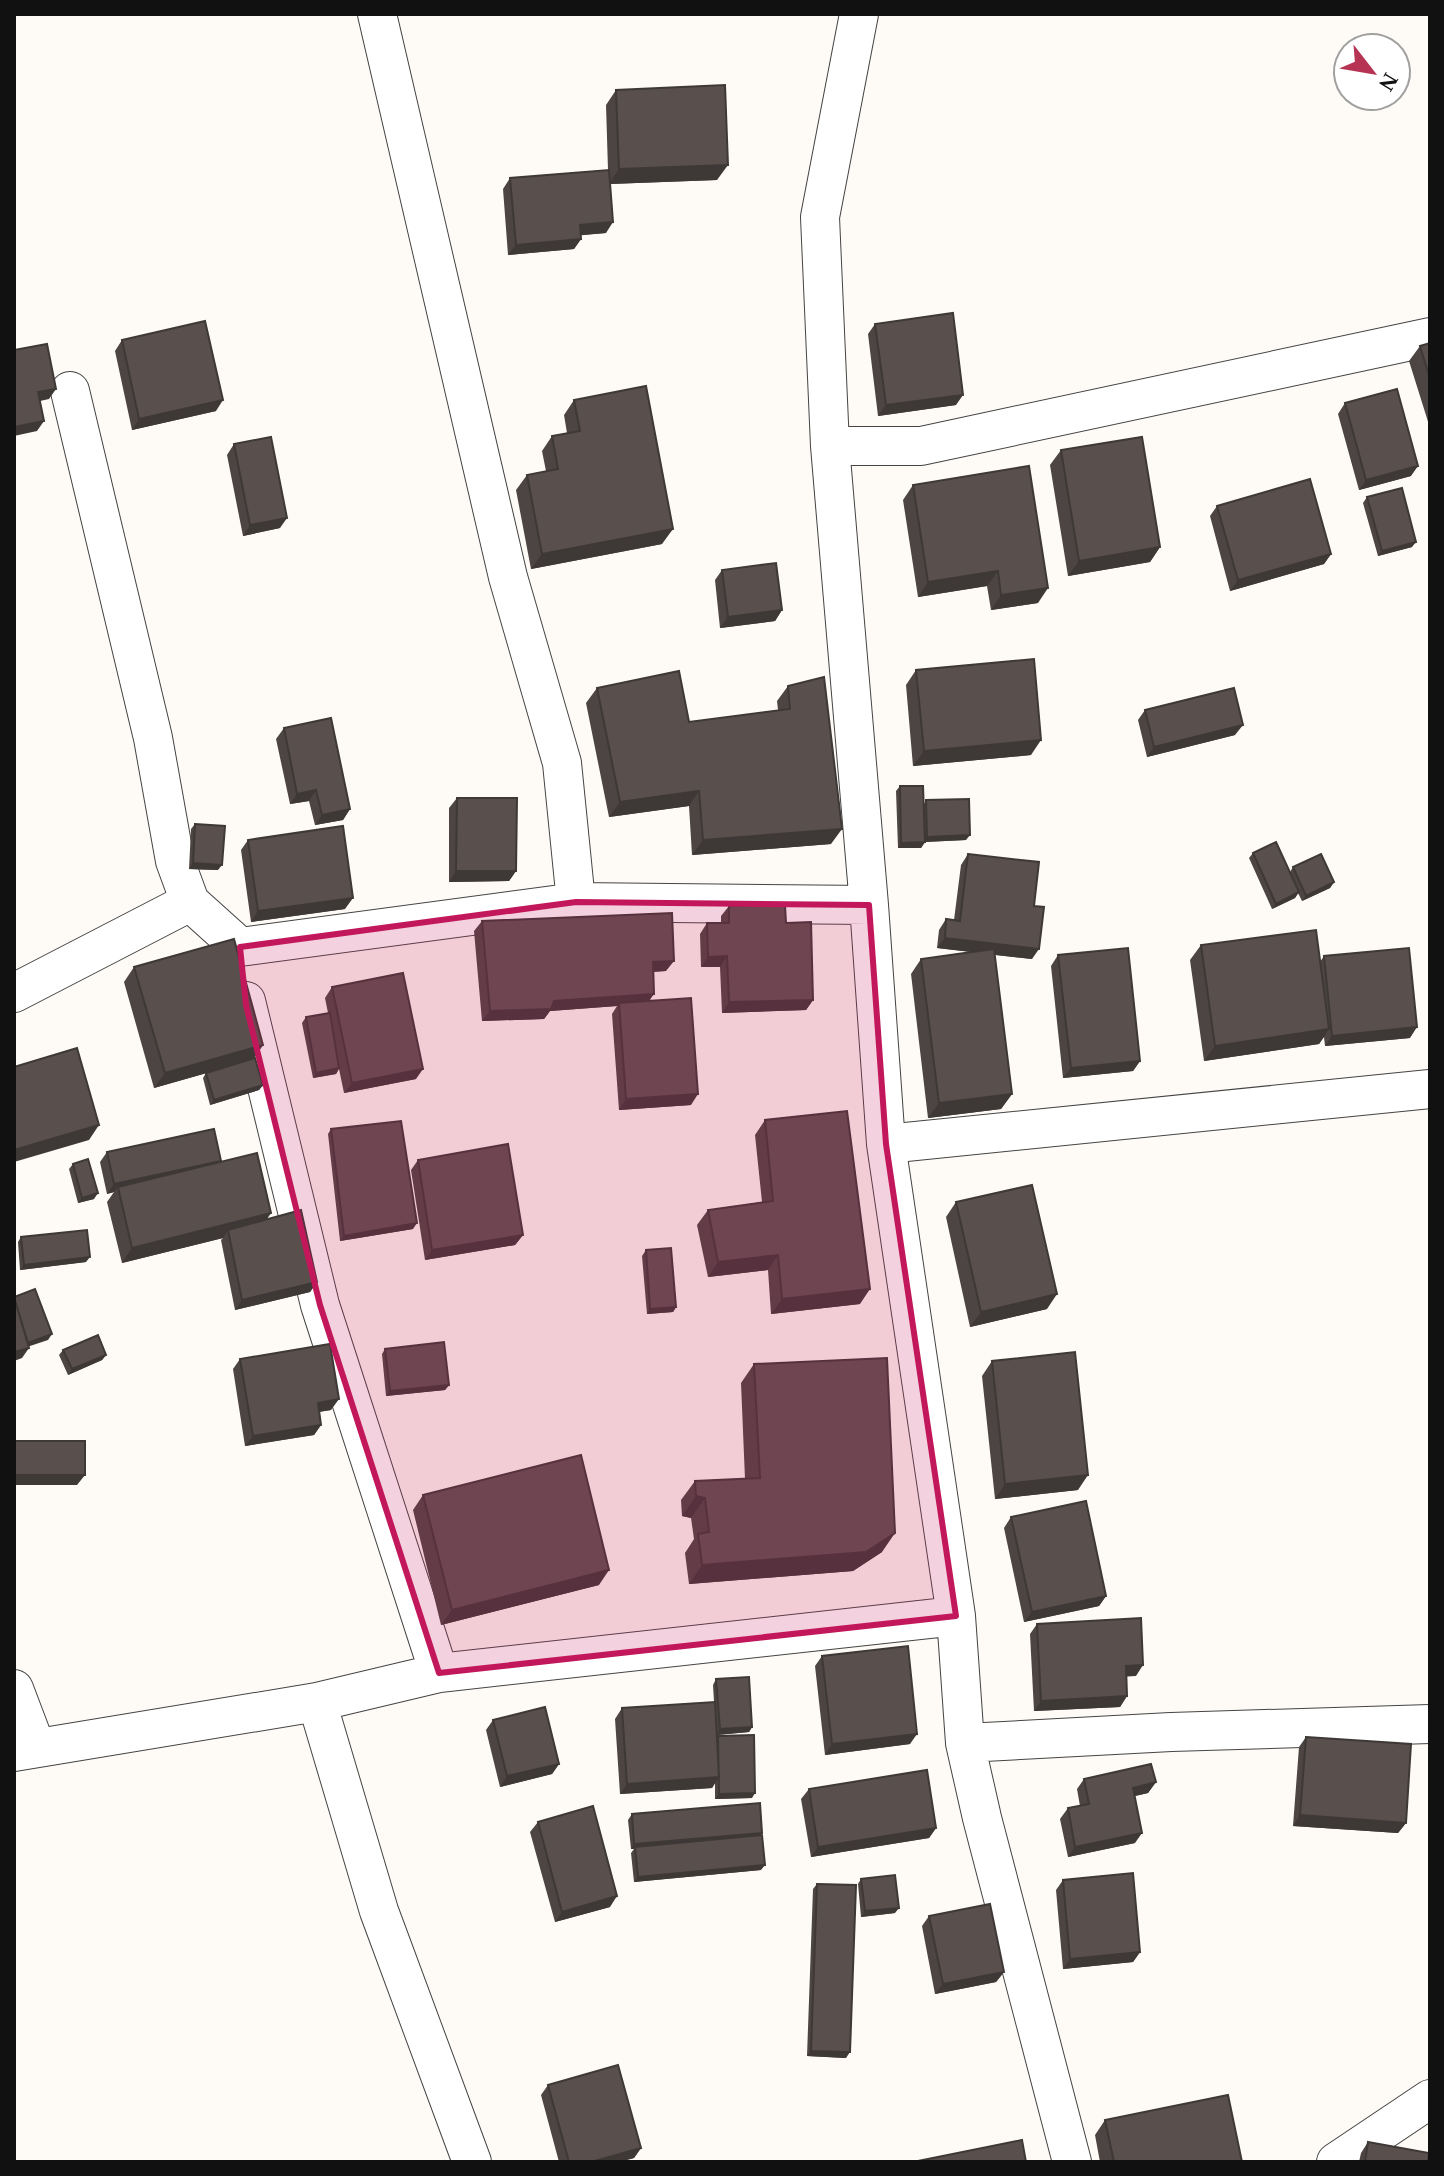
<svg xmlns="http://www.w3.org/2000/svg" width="1444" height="2176" viewBox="0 0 1444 2176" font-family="'Times New Roman',serif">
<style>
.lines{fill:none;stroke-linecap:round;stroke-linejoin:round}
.minor-casing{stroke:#444;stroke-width:40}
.minor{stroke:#fff;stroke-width:38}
.wall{fill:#4d4543}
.shaded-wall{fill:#3e3837}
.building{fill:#59504e;stroke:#3e3837;stroke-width:2}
.marked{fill:#c2185b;fill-opacity:0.2;stroke:#c2185b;stroke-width:6;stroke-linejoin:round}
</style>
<rect width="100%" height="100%" fill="#fefbf6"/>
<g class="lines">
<g class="minor-casing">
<path id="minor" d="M377 14 508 577 562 763 576 902
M859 14 820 217 830 446 869 905 886 1144 956 1616 965 1743 982 1818 1072 2162
M70 391 153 738 175 861 190 902 240 947 576 902 869 905
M830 446H921L1430 337
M14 993 190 902
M246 1001 320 1305 439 1673
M886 1144 1430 1089
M14 1689 36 1747
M317 1702 379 1911 472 2162
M965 1743 1171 1732 1430 1724
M14 1752 317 1702 439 1673 956 1616
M1336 2162 1430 2099"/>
</g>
<use href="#minor" class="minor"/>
</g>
<path class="wall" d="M616 90 717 180 610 184 606 233 581 235V239L574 249 508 255 503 189 510 178 608 170 606 105Z
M875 324 956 405 878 416 868 334Z
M122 340 216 411 132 430 115 351Z
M1430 343V428L1409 361 1420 346Z
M574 400 662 544 531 569 516 490 527 475 546 471 542 451 552 436 567 433 564 415Z
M1345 403 1411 476 1359 490 1338 414Z
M234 444 280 528 243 536 227 455Z
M1061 450 1160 547 1150 562 1068 576 1050 465Z
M913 485 1038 603 991 610 987 586 918 597 903 500Z
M1367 497 1412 547 1378 556 1363 503Z
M1217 506 1331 554 1324 564 1230 591 1210 516Z
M722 570 782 610 775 621 720 628 715 580Z
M916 670 1031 755 913 766 906 685Z
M788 686 831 844 692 855 689 806 609 817 586 703 597 688 689 722 778 710 777 701Z
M1145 710 1235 735 1147 757 1138 720Z
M284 728 350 809 343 820 315 825 309 801 290 804 276 739Z
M900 786 924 804 926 800 966 840 925 842 921 848H898L896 791Z
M457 798 516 871 509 881 449 882V808Z
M195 824 218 870 189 869 191 829Z
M248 840 345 909 251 922 241 850Z
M1253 853 1290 872 1293 867 1334 882 1330 888 1302 901 1298 893 1295 898 1272 909 1249 858Z
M968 854 1034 906 1032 959 995 955 1012 1094 1001 1109 928 1118 911 974 921 959 972 952 937 948 939 930 946 919 954 920 961 865Z
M729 906 786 923 813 1000 806 1010 722 1013 720 967H701L700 934 707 923H721V916Z
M482 921 666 971 653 972 650 1001 691 1105 619 1110 612 1014 617 1006 550 1011 544 1019 482 1021 474 931Z
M1201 945 1320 962 1324 956 1410 1038 1325 1046 1324 1037 1319 1044 1204 1061 1190 960Z
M1058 955 1140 1061 1133 1071 1063 1078 1051 966Z
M134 967 263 1045 254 1058 263 1085 259 1090 210 1105 203 1078 206 1073 154 1088 124 982Z
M332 987 416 1079 344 1093 339 1069 336 1074 313 1078 302 1023 306 1017 328 1013 325 998Z
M765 1120 860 1304 771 1314 768 1270 708 1277 697 1225 708 1210 762 1202 755 1135Z
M331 1129 413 1229 340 1241 328 1134Z
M107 1152 221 1161 317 1282 310 1292 235 1310 221 1240 223 1238 122 1263 107 1202 114 1192 107 1194 100 1162Z
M418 1160 523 1235 515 1245 425 1260 411 1170Z
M73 1164 94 1199 78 1203 69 1169Z
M956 1202 1047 1309 970 1327 946 1217Z
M21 1237 86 1262 20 1270 18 1242Z
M646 1250 676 1307 673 1312 647 1314 642 1256Z
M385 1349 449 1385 445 1390 386 1396 382 1354Z
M63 1350 106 1355 102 1360 68 1375 59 1355Z
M240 1359 331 1410 319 1412 321 1425 314 1435 245 1446 233 1369Z
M992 1361 1078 1490 995 1499 982 1376Z
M754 1364 882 1552 853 1571 689 1584 685 1553 694 1539 691 1518 682 1516 681 1500 695 1481 745 1479 741 1383Z
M423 1495 599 1585 441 1625 413 1510Z
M1011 1517 1106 1596 1099 1606 1024 1622 1004 1528Z
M1037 1624 1136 1676H1126L1127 1696 1120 1707 1034 1711 1030 1634Z
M822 1656 910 1744 825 1755 815 1666Z
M716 1679 752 1727 749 1732 717 1735V1737L718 1736 752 1798 715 1799V1783L712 1788 620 1794 615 1719 622 1708 714 1702 713 1685Z
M493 1720 559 1764 552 1774 500 1787 486 1730Z
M1306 1737 1406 1823 1398 1833 1293 1826 1299 1747Z
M1084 1779 1156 1782 1148 1793 1135 1796V1843L1068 1857 1060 1819 1068 1808 1080 1806 1077 1789Z
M809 1789 936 1828 929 1838 811 1857 801 1799Z
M632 1814 762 1833 760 1836 761 1870 634 1882 631 1853 634 1849H631L628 1820Z
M538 1822 610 1907 555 1922 530 1832Z
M861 1879 895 1913 861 1917 858 1884Z
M1063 1880 1140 1952 1133 1962 1063 1969 1056 1890Z
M817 1884 846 2058 807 2056 813 1889Z
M929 1916 1004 1972 996 1982 935 1994 922 1926Z
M548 2085 641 2148 634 2158 619 2162H559L541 2095Z
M1105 2120 1242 2162H1100L1095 2135Z
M1368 2142 1428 2162H1359L1361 2153Z"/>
<path class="shaded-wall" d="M728 165 717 180 609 184 619 169Z
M613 222 606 233 573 236 580 225Z
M581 239 574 249 508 255 516 245Z
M56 389 49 399 31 403 38 392Z
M963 395 956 405 878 416 886 405Z
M223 400 216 411 132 430 139 419Z
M44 421 37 431 14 436V427Z
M1418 466 1411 476 1359 490 1366 480Z
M287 518 280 528 243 536 250 525Z
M673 529 662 544 531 569 542 554Z
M1416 542 1412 547 1378 556 1382 551Z
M1160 547 1150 562 1068 576 1079 561Z
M1331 554 1324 564 1230 591 1238 580Z
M998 571 987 586 918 597 928 582Z
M1048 588 1038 603 991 610 1001 595Z
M782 610 775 621 720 628 728 617Z
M1243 725 1235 735 1147 757 1154 747Z
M1041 740 1031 755 913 766 924 751Z
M316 790 309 801 290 804 297 794Z
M699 791 689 806 609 817 620 802Z
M350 809 343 820 315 825 322 815Z
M842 829 831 844 692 855 703 840Z
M970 835 966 840 923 842 927 837Z
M925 842 921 848H898L901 843Z
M193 863 222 865 218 870 189 869Z
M456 871H516L509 881 449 882Z
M1334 882 1330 888 1302 901 1306 896Z
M1299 892 1295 898 1272 909 1276 904Z
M353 898 345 909 251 922 258 911Z
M945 938 1039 949 1032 959 937 948Z
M727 956 720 967H701L708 957Z
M674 961 666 971 645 972 653 962Z
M654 994 647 1004 619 1003 617 1006 550 1011 544 1019 482 1021 490 1011 554 1001Z
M813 1000 806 1010 722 1013 729 1002Z
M1417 1027 1410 1038 1325 1046 1332 1036Z
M1329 1029 1319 1044 1204 1061 1215 1046Z
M263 1045 253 1060 154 1088 165 1073Z
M1140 1061 1133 1071 1063 1078 1071 1068Z
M339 1068 336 1074 313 1078 316 1073Z
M423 1069 416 1079 344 1093 352 1083Z
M263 1085 259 1090 210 1105 214 1100Z
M698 1094 691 1105 619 1110 626 1099Z
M1012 1094 1001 1109 928 1118 939 1103Z
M99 1125 89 1140 14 1162V1150Z
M221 1161 213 1171 118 1187 114 1192 107 1194 114 1184Z
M98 1193 94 1199 78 1203 82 1198Z
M271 1213 261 1228 228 1230 223 1238 122 1263 132 1248Z
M417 1223 413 1229 340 1241 344 1236Z
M523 1235 515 1245 425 1260 432 1250Z
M778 1255 768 1270 708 1277 718 1262Z
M90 1257 86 1262 20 1270 24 1265Z
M317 1282 310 1292 235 1310 242 1300Z
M870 1289 860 1304 771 1314 782 1299Z
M1057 1294 1047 1309 970 1327 981 1312Z
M676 1307 673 1312 647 1314 650 1309Z
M52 1334 48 1340 24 1348 28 1343Z
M29 1348 22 1358 14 1361V1352Z
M106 1355 102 1360 68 1375 72 1369Z
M449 1385 445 1390 386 1396 390 1391Z
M339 1399 331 1410 311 1413 318 1403Z
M321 1425 314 1435 245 1446 253 1436Z
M14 1475H85L77 1485H14Z
M1088 1475 1078 1490 995 1499 1005 1484Z
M696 1496 705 1498 691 1518 682 1516Z
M895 1533 882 1552 853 1571 689 1584 702 1565Z
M609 1570 599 1585 441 1625 452 1610Z
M1106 1596 1099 1606 1024 1622 1032 1612Z
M1143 1665 1136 1676 1118 1677 1126 1666Z
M1127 1696 1120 1707 1034 1711 1041 1701Z
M752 1727 749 1732 716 1735 720 1729Z
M917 1734 910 1744 825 1755 832 1744Z
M559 1764 552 1774 500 1787 507 1776Z
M719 1777 712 1788 620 1794 627 1784Z
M1156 1782 1148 1793 1126 1798 1133 1788Z
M755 1793 752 1798 715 1799 719 1794Z
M1300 1815 1406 1823 1398 1833 1293 1826Z
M936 1828 929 1838 811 1857 818 1847Z
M762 1833 759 1838 635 1847 634 1849H631L634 1844Z
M1142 1833 1135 1843 1068 1857 1075 1847Z
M765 1865 761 1870 634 1882 638 1877Z
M617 1896 610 1907 555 1922 562 1912Z
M899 1908 895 1913 861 1917 865 1911Z
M1140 1952 1133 1962 1063 1969 1070 1959Z
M1004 1972 996 1982 935 1994 943 1984Z
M811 2051 850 2052 846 2058 807 2056Z
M641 2148 634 2158 619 2162H591Z"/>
<path class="building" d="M725 85 728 165 619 169 616 90Z
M609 170 613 222 580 225 581 239 516 245 510 178Z
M953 313 963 395 886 405 875 324Z
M205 321 223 400 139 419 122 340Z
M1430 343V379L1420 346Z
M47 344 56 389 38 392 44 421 14 427V350Z
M646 386 673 529 542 554 527 475 558 469 552 436 580 431 574 400Z
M1397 389 1418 466 1366 480 1345 403Z
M271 437 287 518 250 525 234 444Z
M1142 437 1160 547 1079 561 1061 450Z
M1029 466 1048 588 1001 595 998 571 928 582 913 485Z
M1310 479 1331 554 1238 580 1217 506Z
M1402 488 1416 542 1382 551 1367 497Z
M776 563 782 610 728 617 722 570Z
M1034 659 1041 740 924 751 916 670Z
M679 671 689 722 790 709 788 686 824 677 842 829 703 840 699 791 620 802 597 688Z
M1234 688 1243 725 1154 747 1145 710Z
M331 718 350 809 322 815 316 790 297 794 284 728Z
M900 786H923L925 842 901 843Z
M457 798H517L516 871H456Z
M969 799 970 835 927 837 926 800Z
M195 824 225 826 222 865 193 863Z
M343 826 353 898 258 911 248 840Z
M1276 842 1299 892 1276 904 1253 853Z
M968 854 1039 862 1034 906 1044 907 1039 949 945 938 946 919 960 921Z
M1321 854 1334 882 1306 896 1293 867Z
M785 905 786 923 811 922 813 1000 729 1002 727 956 708 957 707 923H729V906Z
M672 913 674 961 653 962 654 994 554 1001 551 1009 490 1011 482 921Z
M1316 930 1329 1029 1215 1046 1201 945Z
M234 939 263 1045 165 1073 134 967Z
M1128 948 1140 1061 1071 1068 1058 955Z
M1409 948 1417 1027 1332 1036 1324 956Z
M994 949 1012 1094 939 1103 921 959Z
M403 973 423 1069 352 1083 332 987Z
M691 998 698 1094 626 1099 619 1003Z
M330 1013 339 1068 316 1073 306 1017Z
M77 1048 99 1125 14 1150V1067Z
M255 1058 263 1085 214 1100 206 1073Z
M847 1111 870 1289 782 1299 778 1255 718 1262 708 1210 773 1201 765 1120Z
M401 1121 417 1223 344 1236 331 1129Z
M214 1129 221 1161 114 1184 107 1152Z
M508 1144 523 1235 432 1250 418 1160Z
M257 1153 271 1213 132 1248 118 1187Z
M88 1159 98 1193 82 1198 73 1164Z
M1032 1185 1057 1294 981 1312 956 1202Z
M301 1210 317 1282 242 1300 228 1230Z
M87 1230 90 1257 24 1265 21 1237Z
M671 1248 676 1307 650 1309 646 1250Z
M35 1289 52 1334 28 1343 14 1297Z
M14 1297 29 1348 14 1352Z
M98 1335 106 1355 72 1369 63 1350Z
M444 1342 449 1385 390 1391 385 1349Z
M330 1344 339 1399 318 1403 321 1425 253 1436 240 1359Z
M1075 1352 1088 1475 1005 1484 992 1361Z
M887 1358 895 1533 866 1552 702 1565 698 1534 709 1532 705 1498 696 1496 695 1481 760 1478 754 1364Z
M14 1441H85V1475H14Z
M581 1455 609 1570 452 1610 423 1495Z
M1086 1501 1106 1596 1032 1612 1011 1517Z
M1141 1618 1143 1665 1126 1666 1127 1696 1041 1701 1037 1624Z
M908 1646 917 1734 832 1744 822 1656Z
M749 1677 752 1727 720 1729 716 1679Z
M715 1702 719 1777 627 1784 622 1708Z
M545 1707 559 1764 507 1776 493 1720Z
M754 1735 755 1793 719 1794 718 1736Z
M1306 1737 1411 1744 1406 1823 1300 1815Z
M1151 1764 1156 1782 1133 1788 1142 1833 1075 1847 1068 1808 1089 1804 1084 1779Z
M927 1770 936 1828 818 1847 809 1789Z
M760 1803 762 1833 634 1844 632 1814Z
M593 1806 617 1896 562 1912 538 1822Z
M762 1835 765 1865 638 1877 635 1847Z
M1133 1873 1140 1952 1070 1959 1063 1880Z
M895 1875 899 1908 865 1911 861 1879Z
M817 1884 856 1885 850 2052 811 2051Z
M990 1904 1004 1972 943 1984 929 1916Z
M618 2065 641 2148 591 2162H569L548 2085Z
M1228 2095 1242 2162H1114L1105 2120Z
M1022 2140 1026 2162H913Z
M1368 2142 1429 2153 1428 2162H1365Z"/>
<path class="marked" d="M576 902 869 905 886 1144 956 1616 439 1673 320 1305 246 1005 240 947Z"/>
<rect width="1444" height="2176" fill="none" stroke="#111111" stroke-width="32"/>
<g transform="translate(1372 72) rotate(121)"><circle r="38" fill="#ffffff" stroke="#a0a0a0" stroke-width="2"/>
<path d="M0-6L14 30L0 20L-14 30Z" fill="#b73353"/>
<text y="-12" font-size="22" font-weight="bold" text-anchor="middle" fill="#111111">N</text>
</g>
</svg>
